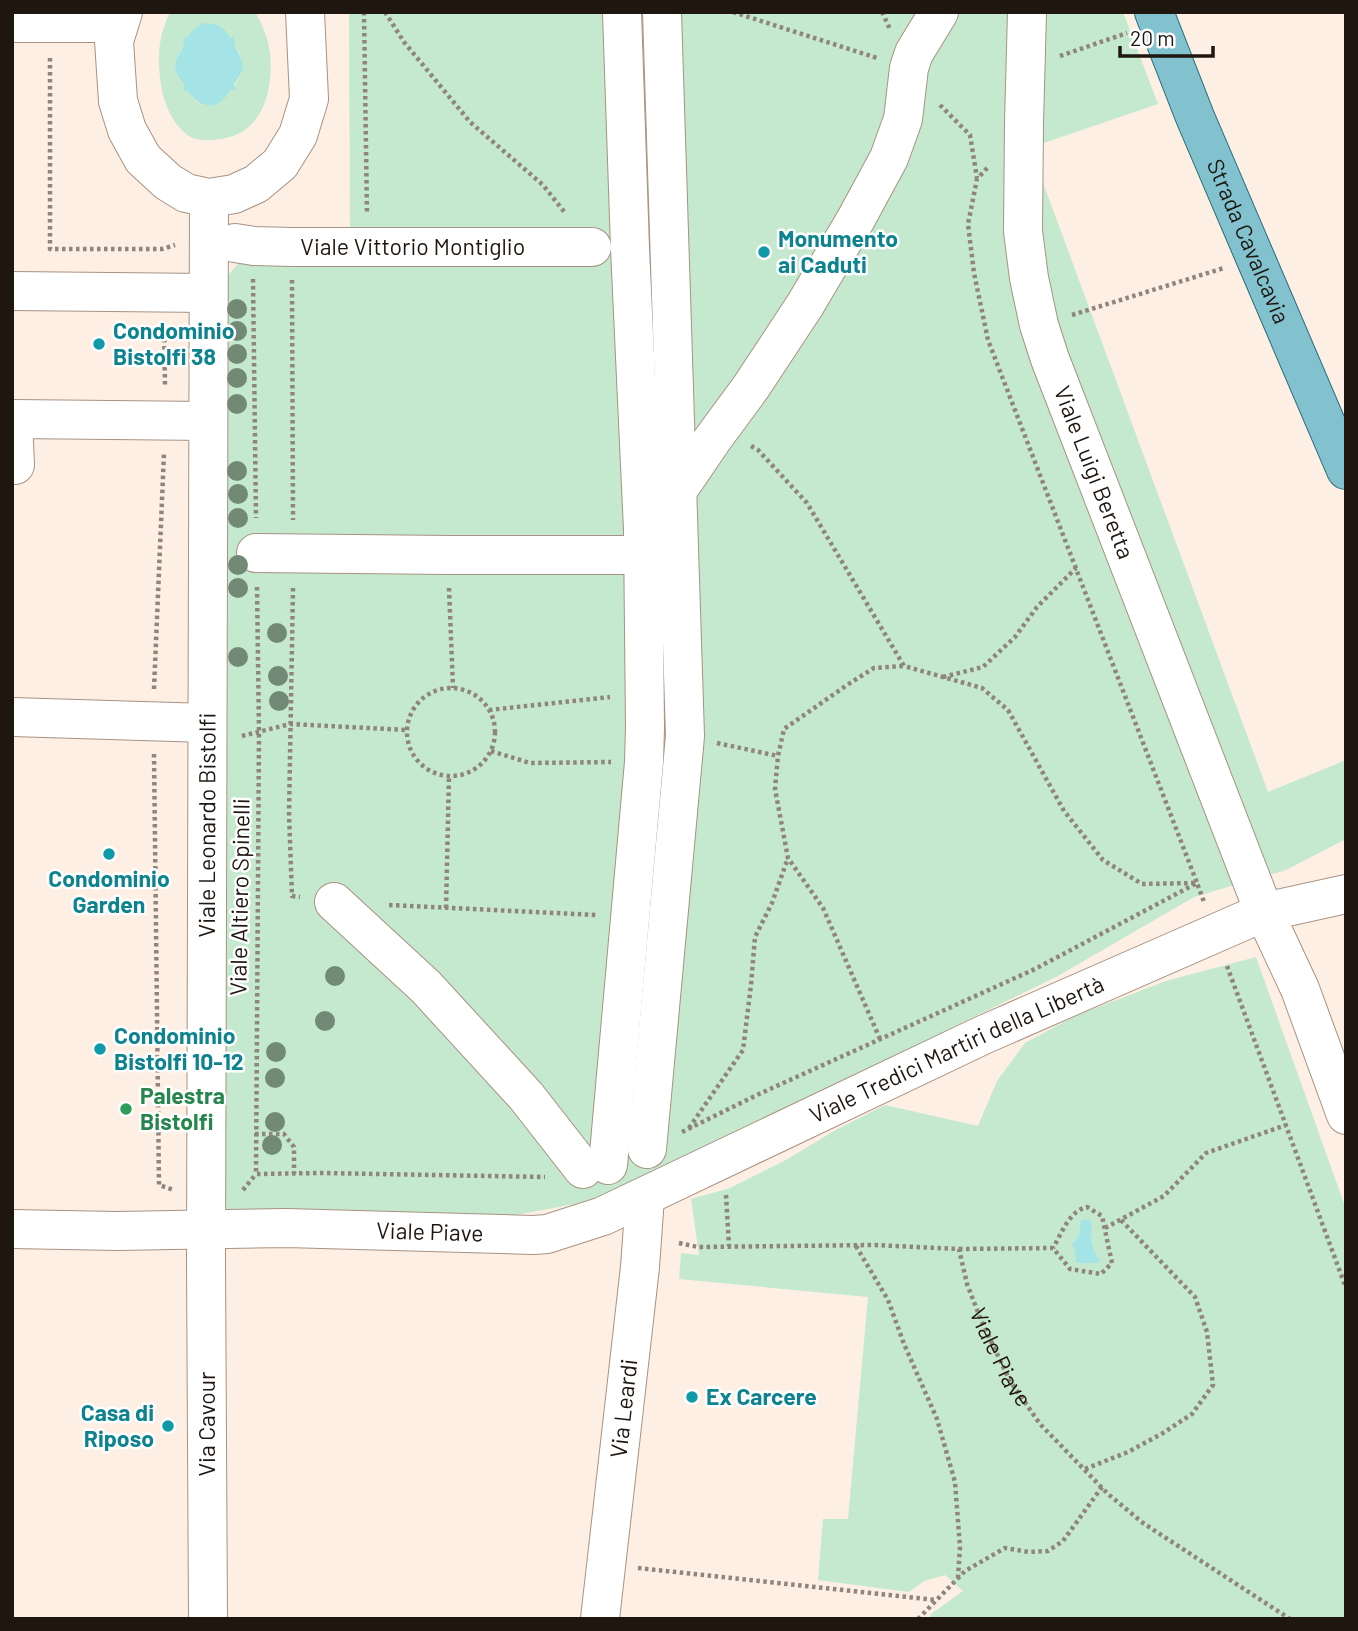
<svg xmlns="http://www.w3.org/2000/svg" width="1358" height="1631" viewBox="0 0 1358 1631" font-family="Barlow,sans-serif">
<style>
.green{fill:#c4e9ce;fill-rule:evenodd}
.water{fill:#a4e3e6}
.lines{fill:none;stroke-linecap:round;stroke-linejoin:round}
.minor-casing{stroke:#a89282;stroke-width:40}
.major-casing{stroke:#286b76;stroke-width:40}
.path{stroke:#90857c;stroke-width:4.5;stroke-dasharray:3.5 3.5;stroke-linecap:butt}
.minor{stroke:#fff;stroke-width:38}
.major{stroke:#81c2ce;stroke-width:38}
.tree{fill:#728a75}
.culture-dot{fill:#0f9aa8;stroke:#fff;stroke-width:2.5}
.leisure-dot{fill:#2e9e5b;stroke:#fff;stroke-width:2.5}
.labels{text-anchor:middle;stroke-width:5;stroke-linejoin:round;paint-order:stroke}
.culture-label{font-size:23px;font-weight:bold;fill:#0d838f;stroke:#fff;text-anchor:start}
.street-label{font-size:23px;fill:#1f1610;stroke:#fff}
.leisure-label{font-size:23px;font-weight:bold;fill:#27864d;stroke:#fff;text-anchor:start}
</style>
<rect width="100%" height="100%" fill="#fdefe4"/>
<path class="green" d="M170 12H255C261 22 267 35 269 47 274 73 269 113 245 130 237 135 229 138 220 139 212 140 201 141 193 138 174 129 164 104 161 85 157 58 158 37 170 12ZM188 37 230 38C238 50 247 61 240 76 237 83 230 89 227 96L199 103 194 99 188 90 184 91V84C167 65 179 55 188 37Z
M349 12H1123L1158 104 1038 145 1042 180 1268 792 1346 760V839L1286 870 1194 897 1058 976 957 1025 815 1102 688 1167 575 1204 489 1220 223 1218 219 285 238 264 247 231H350Z
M1256 957 1346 1209V1619H928L931 1614 963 1591 945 1575 924 1581 909 1592 818 1580 823 1519H848L868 1297 679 1279 681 1253 699 1255 691 1199 730 1188 786 1160 834 1131 885 1105 978 1126 997 1081 1025 1043 1075 1016 1166 981Z"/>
<path class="water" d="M203 23C216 23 224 26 230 38L234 37C234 57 254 60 234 84L235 90H230C220 111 199 109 188 91H184V84C163 60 186 55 184 38L188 37 191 32Z
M1089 1219C1093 1226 1091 1230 1091 1238 1092 1247 1096 1255 1100 1263H1076L1075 1249 1072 1245 1079 1236 1081 1220Z"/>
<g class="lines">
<g class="minor-casing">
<g id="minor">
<path d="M123 12 114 41 118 101 127 130 143 159 168 182 186 193 209 198 234 194 256 184 280 164 298 135 309 99 305 12"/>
<path id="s2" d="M1027 12 1024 123 1023 231 1029 278 1039 325 1050 359 1264 912 1300 989 1346 1115"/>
<path d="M12 23H119"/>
<path id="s3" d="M235 243 254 246 292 247H592"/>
<path d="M12 291 208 293"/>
<path d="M15 465 13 419 208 421"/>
<path d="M678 490 712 440 751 387 805 305 856 219 889 158 903 119 909 68 914 53 939 12"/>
<path d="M256 553 449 555H642"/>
<path d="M12 717 207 723"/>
<path d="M334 902 426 987 526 1096 583 1169"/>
<path d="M647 1149 685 736 662 12"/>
<path d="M608 1165 644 762 645 728 643 530 630 248 622 12"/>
<path id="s4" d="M12 1229 117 1231 286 1228 533 1235 547 1234 603 1216 983 1035 1264 912 1346 894"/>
<path id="s5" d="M208 1619 206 1261 209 198"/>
<path id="s6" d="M600 1619 640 1267 645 1197"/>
</g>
</g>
<g class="major-casing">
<g id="major">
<path id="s7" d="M1154 12 1195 117 1346 470"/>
</g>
</g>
<g class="path">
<path d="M364 12 367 215"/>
<path d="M385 12 404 42 470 122 543 185 566 214"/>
<path d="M733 12 877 58"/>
<path d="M882 12 890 29"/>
<path d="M1060 56 1127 33"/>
<path d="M50 58V249H162L175 245"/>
<path d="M940 105 970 135 977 178"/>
<path d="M253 279 256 518"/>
<path d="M292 280 293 520"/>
<path d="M1072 315 1224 268"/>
<path d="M164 325 165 386"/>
<path d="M751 446 758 450 807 503 904 666 982 688 1008 710 1064 811 1103 860 1142 884 1197 883 988 340 974 273 968 224 977 179 988 167"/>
<path d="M257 587 259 732 256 1174 321 1173 545 1177"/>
<path d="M293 588 289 814 292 896 300 897"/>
<path d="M449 588 453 688"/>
<path d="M943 677 983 667 1015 637 1037 607 1076 568"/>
<circle cx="451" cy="732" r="44"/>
<path d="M154 689 164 453"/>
<path d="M489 710 610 697"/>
<path d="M242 736 290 724 407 730"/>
<path d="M717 743 778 756"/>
<path d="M491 751 530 763 611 762"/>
<path d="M154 754 159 1185 174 1190"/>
<path d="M389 905 597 915"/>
<path d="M446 908 449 776"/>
<path d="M1227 966 1346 1288"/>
<path d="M880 1039 823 908 788 858 775 789 778 756 784 729 847 685 874 668 904 666"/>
<path d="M689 1128 743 1050 751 985 755 937 772 903 788 858"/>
<path d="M682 1132 759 1094 1035 969 1197 883 1204 902"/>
<path d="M255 1134H284L294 1147V1174"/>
<path d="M243 1190 256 1174"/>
<path d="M726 1195 729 1246"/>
<path d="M1105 1228 1164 1196 1206 1153 1286 1125"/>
<path id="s1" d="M679 1243 698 1247 875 1245 959 1249 967 1284 981 1320 1010 1381 1040 1424 1108 1494 1143 1523 1290 1619"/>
<path d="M856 1246 888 1300 904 1344 937 1419 955 1482 960 1547 958 1577"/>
<path d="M959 1249 1053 1248 1070 1269 1101 1274 1112 1263 1102 1216 1087 1207C1069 1211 1062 1233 1053 1248"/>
<path d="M1085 1469 1128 1452 1163 1433 1192 1414 1213 1385 1207 1332 1195 1297 1120 1219"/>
<path d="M638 1568 936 1600"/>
<path d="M918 1619 965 1571 1005 1548 1029 1552 1048 1551 1063 1541 1102 1487"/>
</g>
<use href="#minor" class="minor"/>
<use href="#major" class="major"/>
</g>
<g class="tree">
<circle cx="237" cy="309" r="10"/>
<circle cx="237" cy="331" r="10"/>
<circle cx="237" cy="354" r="10"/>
<circle cx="237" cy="378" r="10"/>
<circle cx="237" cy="404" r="10"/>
<circle cx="237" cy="471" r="10"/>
<circle cx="238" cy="494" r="10"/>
<circle cx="238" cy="518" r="10"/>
<circle cx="238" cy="565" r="10"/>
<circle cx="238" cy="588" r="10"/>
<circle cx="277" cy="633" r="10"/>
<circle cx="238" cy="657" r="10"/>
<circle cx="278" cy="676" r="10"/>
<circle cx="279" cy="701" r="10"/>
<circle cx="335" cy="976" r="10"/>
<circle cx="325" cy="1021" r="10"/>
<circle cx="276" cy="1052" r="10"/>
<circle cx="275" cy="1078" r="10"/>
<circle cx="275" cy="1122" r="10"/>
<circle cx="272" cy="1145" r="10"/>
</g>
<g class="culture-dot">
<circle cx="764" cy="252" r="7"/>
<circle cx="99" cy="344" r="7"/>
<circle cx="109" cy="854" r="7"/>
<circle cx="100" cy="1049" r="7"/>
<circle cx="692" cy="1397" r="7"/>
<circle cx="168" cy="1426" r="7"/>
</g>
<circle class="leisure-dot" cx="126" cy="1109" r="7"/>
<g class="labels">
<g class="culture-label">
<text x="778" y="247">Monumento<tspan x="778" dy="26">ai Caduti</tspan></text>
<text x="113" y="339">Condominio<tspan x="113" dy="26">Bistolfi 38</tspan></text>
<text x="109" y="887" text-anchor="middle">Condominio<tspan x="109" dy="26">Garden</tspan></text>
<text x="114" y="1044">Condominio<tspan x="114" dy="26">Bistolfi 10-12</tspan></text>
<text x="706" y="1405">Ex Carcere</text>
<text x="154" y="1421" text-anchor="end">Casa di<tspan x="154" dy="26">Riposo</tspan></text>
</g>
<g class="street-label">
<text dy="8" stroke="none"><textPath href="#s7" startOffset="248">Strada Cavalcavia</textPath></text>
<text dy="8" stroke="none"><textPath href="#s3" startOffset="178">Viale Vittorio Montiglio</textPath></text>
<text dy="8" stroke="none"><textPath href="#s2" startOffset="472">Viale Luigi Beretta</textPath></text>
<text dy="8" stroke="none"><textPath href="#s5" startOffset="794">Viale Leonardo Bistolfi</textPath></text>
<text transform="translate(240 897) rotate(-89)" y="8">Viale Altiero Spinelli</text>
<text dy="8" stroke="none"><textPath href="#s4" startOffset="985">Viale Tredici Martiri della Libertà</textPath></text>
<text dy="8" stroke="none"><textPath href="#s4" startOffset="418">Viale Piave</textPath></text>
<text dy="8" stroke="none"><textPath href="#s1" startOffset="397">Viale Piave</textPath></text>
<text dy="8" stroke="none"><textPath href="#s6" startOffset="212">Via Leardi</textPath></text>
<text transform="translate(207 1424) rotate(-90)" y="8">Via Cavour</text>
</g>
<g class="leisure-label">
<text x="140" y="1104">Palestra<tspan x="140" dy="26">Bistolfi</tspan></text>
</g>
</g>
<rect width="1358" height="1631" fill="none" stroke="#1f1610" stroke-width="28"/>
<path d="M1120 46v10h93v-10" fill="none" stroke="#1f1610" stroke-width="3.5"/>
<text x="1130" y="46" font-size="21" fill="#1f1610" stroke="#ffffff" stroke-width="5" paint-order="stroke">20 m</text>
</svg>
